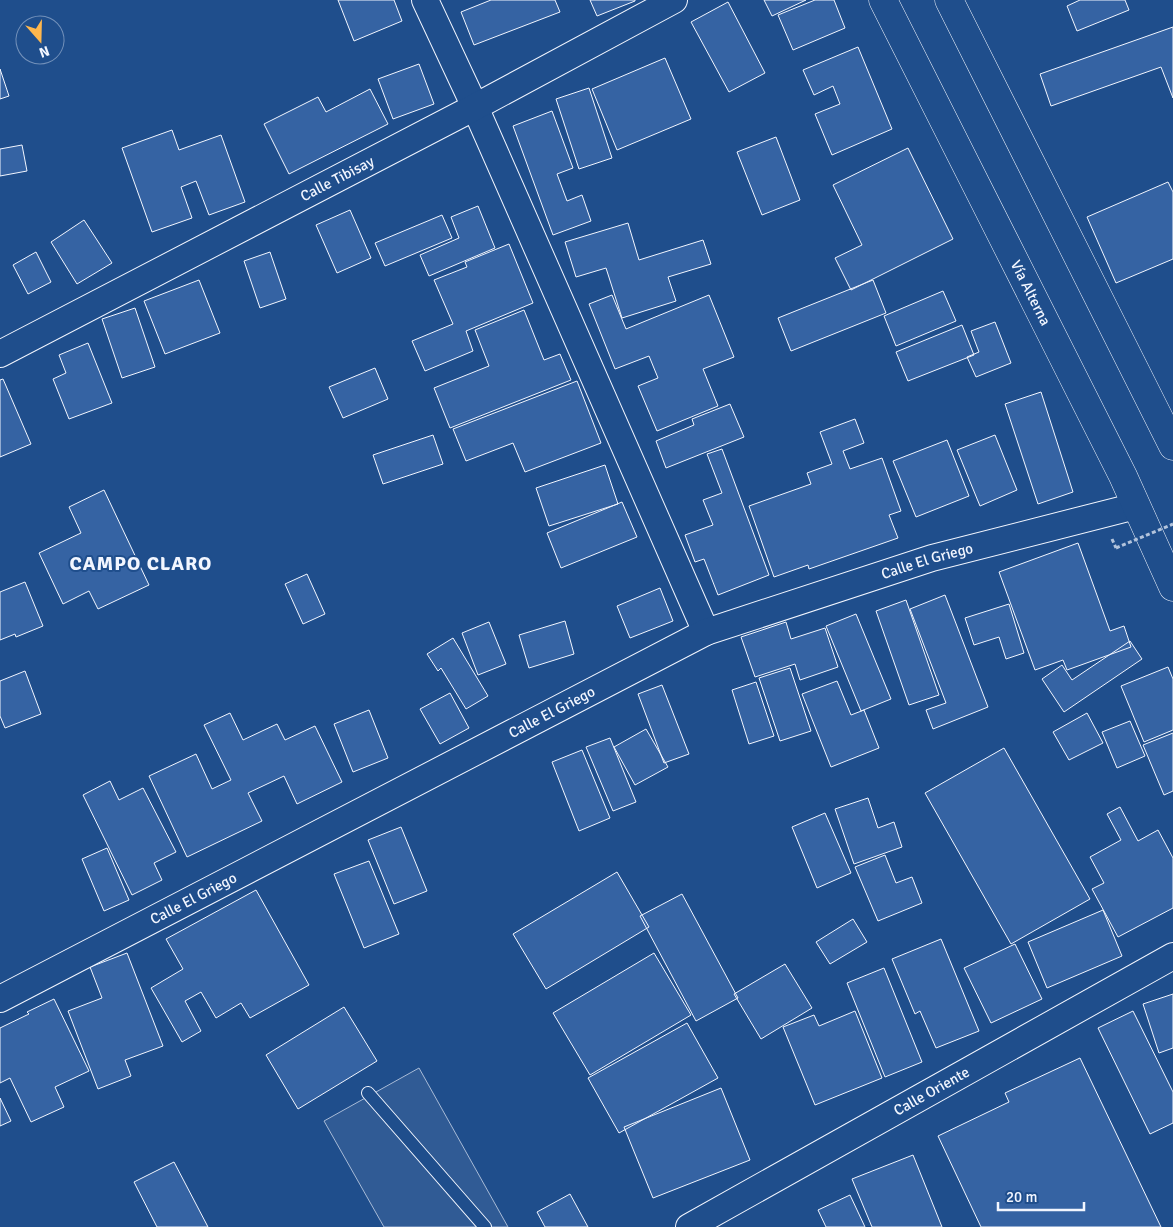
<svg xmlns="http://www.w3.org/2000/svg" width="1173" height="1227" viewBox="0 0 1173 1227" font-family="Signika,sans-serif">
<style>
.parking{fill:#305b95;stroke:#a8bbd7}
.building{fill:#3563a3;stroke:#f2f6ff}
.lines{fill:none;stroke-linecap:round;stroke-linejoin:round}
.service-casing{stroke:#f2f6ff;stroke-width:14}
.minor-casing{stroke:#f2f6ff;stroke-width:28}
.trunk-casing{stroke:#f2f6ff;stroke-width:29}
.path{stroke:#b3c4dc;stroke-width:3;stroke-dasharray:4 2.5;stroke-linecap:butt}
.service{stroke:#1f4e8c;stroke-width:12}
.minor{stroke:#1f4e8c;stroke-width:26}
.trunk{stroke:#1f4e8c;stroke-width:28}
.path-bridge{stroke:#b3c4dc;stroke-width:3;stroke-dasharray:4 2.5;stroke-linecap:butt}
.labels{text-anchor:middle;stroke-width:4;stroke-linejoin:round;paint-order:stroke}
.street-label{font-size:15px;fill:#f2f6ff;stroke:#1f4e8c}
.district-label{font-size:20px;font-weight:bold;letter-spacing:1px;fill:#f2f6ff;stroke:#1f4e8c}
</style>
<rect width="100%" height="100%" fill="#1f4e8c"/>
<path class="parking" d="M419 1068 508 1227H384L324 1121Z"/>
<path class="building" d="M338 0H394L402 21 354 41Z
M491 0H555L560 12 474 45 461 12Z
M590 0H635V1L597 16Z
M764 0H806L772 16Z
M815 0H834L845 28 793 50 778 15Z
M1080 0H1125L1129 10 1077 31 1067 6Z
M728 2 765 73 729 92 691 22Z
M1173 27V98L1161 67 1051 106 1040 74Z
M858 47 892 129 832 155 815 114 840 104 833 86 814 95 803 70Z
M665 58 691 119 617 150 592 89Z
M419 64 434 104 393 119 378 79Z
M0 69 9 96 0 99Z
M589 88 612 158 579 169 556 99Z
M370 89 388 124 289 174 264 124 318 97 326 112Z
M552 111 573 168 557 174 567 201 582 195 591 221 553 235 513 126Z
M172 130 179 150 221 135 245 202 209 215 196 181 181 187 192 218 152 232 122 148Z
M776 137 800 200 762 215 737 152Z
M22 145 27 171 0 176V149Z
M908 148 953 239 851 290 835 258 862 245 833 185Z
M1168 182 1173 192V259L1116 283 1087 217Z
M478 206 495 248 429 276 420 255 459 238 451 217Z
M350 210 371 258 337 273 316 225Z
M442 215 452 238 385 266 375 243Z
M84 220 112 263 77 284 51 242Z
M628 223 639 260 703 240 711 264 668 277 676 301 622 318 606 268 576 277 565 242Z
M509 244 533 303 466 331 473 351 425 371 412 341 453 324 434 280 467 267 465 262Z
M36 252 51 282 28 294 13 265Z
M270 252 286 299 260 308 244 261Z
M199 280 220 333 165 354 144 301Z
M873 280 886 313 791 351 778 318Z
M943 291 956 321 896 346 884 316Z
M612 295 626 329 709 295 734 357 703 369 718 406 657 431 638 386 658 378 649 356 615 369 589 304Z
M135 308 155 367 122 378 102 319Z
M524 310 544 360 560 354 571 380 450 428 434 388 489 366 475 330Z
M995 322 1011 363 976 377 967 357 979 352 971 331Z
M962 325 974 355 908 381 896 352Z
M88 343 112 403 69 419 53 379 66 373 59 355Z
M375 368 388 399 343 418 329 387Z
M3 379 31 444 0 457V380Z
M577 381 601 443 525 472 513 443 466 461 453 429Z
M1041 392 1073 492 1038 504 1005 404Z
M730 404 744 437 666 468 656 441 694 425 692 419Z
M855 419 864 443 843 451 850 469 882 458 901 511 889 515 898 538 809 569 808 565 774 577 749 506 811 484 807 473 832 464 820 432Z
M433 435 443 464 383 484 373 455Z
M995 435 1017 490 980 506 957 450Z
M947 440 969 496 916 517 893 461Z
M722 449 769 575 718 595 704 559 695 562 685 535 713 525 703 500 722 493 707 454Z
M605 465 618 504 549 526 536 488Z
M104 490 149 585 98 609 89 591 63 604 39 553 81 533 69 507Z
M622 502 637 537 561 568 547 533Z
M1078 543 1110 631 1124 626 1131 647 1067 670 1063 660 1035 670 999 572Z
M307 574 325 614 303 624 285 584Z
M25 582 43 626 16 637 15 634 0 640V592Z
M660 588 673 621 630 638 617 606Z
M945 595 988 707 933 729 926 710 946 703 910 609Z
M906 600 939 695 909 705 876 611Z
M1009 604 1024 653 1006 659 999 637 974 645 965 618Z
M856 614 891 699 861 711 826 626Z
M565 621 574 654 529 668 519 635Z
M489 622 506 664 478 675 462 633Z
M786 622 791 639 825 628 838 667 800 680 795 664 755 677 741 637Z
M453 638 488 696 466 709 441 668 438 671 427 654Z
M1130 641 1142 659 1064 712 1042 679 1062 665 1072 680Z
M1168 667 1173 679V730L1144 742 1121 686Z
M790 668 811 731 780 741 759 678Z
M25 671 41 714 5 728 0 716V681Z
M837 681 851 715 864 710 879 748 831 767 802 694Z
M756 682 774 736 749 744 732 690Z
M662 685 689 754 664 763 638 694Z
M450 693 469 728 440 744 420 709Z
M369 710 388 758 353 772 334 724Z
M230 713 243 740 277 724 285 740 315 726 342 782 297 804 284 776 248 793 262 821 187 857 149 776 196 754 212 789 231 780 204 725Z
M1087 713 1103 743 1069 760 1053 732Z
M1130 721 1145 756 1117 768 1102 732Z
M646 729 668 767 635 785 614 747Z
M1173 733V791L1164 795 1143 745Z
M610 738 636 802 613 811 586 747Z
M1004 748 1090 899 1011 944 925 793Z
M582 750 610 818 579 831 552 762Z
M110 781 119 800 143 788 176 852 154 863 162 880 132 895 83 795Z
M868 798 878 828 894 822 902 847 854 864 835 809Z
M1120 807 1138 841 1158 830 1173 858V908L1118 937 1092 889 1104 883 1090 857 1121 840 1107 814Z
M825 813 851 873 817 888 792 827Z
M401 827 427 891 394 904 368 840Z
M107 848 129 900 104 911 82 859Z
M885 855 896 883 912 877 922 903 878 921 855 867Z
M369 861 399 934 364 948 334 874Z
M617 872 649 927 546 989 513 934Z
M256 890 309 985 250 1018 241 1003 216 1018 201 992 185 1001 201 1031 182 1042 151 988 183 969 166 939Z
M682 894 738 998 696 1021 640 916Z
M1103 910 1122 956 1047 988 1028 942Z
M853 919 867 942 830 964 816 942Z
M941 939 979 1031 936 1048 920 1011 915 1014 892 959Z
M1015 944 1042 999 991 1023 964 968Z
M127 953 163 1046 125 1060 131 1076 98 1089 68 1011 102 998 90 967Z
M654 953 691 1015 590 1075 553 1013Z
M785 964 812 1008 761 1039 734 994Z
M884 968 922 1062 885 1077 847 983Z
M1173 994V1048L1159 1053 1143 1004Z
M54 999 89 1071 55 1087 64 1107 31 1122 10 1078 0 1083V1028L29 1014 27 1012Z
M344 1007 377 1061 298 1109 266 1055Z
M855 1011 882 1078 815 1105 783 1027 814 1015 819 1026Z
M1133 1011 1173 1092V1123L1150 1134 1098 1028Z
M687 1023 718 1078 619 1133 588 1078Z
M1080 1058 1161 1227H981L938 1136 1009 1102 1005 1093Z
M721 1088 750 1160 653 1198 624 1127Z
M0 1098 11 1121 0 1126Z
M913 1155 942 1227H872L852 1179Z
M174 1162 208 1227H157L134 1182Z
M570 1194 588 1227H545L537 1212Z
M850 1195 865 1227H826L818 1210Z"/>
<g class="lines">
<g class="service-casing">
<path id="service" d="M368 1093 485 1227"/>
</g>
<g class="minor-casing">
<g id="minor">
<path d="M425 0 475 107 706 632"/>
<path id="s1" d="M0 354 475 107 674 0"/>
<path id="s2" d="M0 999 706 632 932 558 1136 506"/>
<path id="s3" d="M689 1227 1173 956"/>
</g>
</g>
<g class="trunk-casing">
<g id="trunk">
<path id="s4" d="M883 0 1123 476 1173 587"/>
<path d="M949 0 1173 446"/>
</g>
</g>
<path class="path" d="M1112 539 1116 548"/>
<use href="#service" class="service"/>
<use href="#minor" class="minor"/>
<use href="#trunk" class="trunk"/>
<path class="path-bridge" d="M1116 548 1173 524"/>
</g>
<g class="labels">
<g class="street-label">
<text dy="5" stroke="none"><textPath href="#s1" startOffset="380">Calle Tibisay</textPath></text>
<text dy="5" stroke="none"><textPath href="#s4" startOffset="328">Vía Alterna</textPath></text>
<text dy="5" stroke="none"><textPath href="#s2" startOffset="1028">Calle El Griego</textPath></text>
<text dy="5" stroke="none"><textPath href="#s2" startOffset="622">Calle El Griego</textPath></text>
<text dy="5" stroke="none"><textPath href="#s2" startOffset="218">Calle El Griego</textPath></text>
<text dy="5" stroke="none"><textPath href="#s3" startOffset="278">Calle Oriente</textPath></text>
</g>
<g class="district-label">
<text x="141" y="570">CAMPO CLARO</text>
</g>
</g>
<g transform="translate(40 40) rotate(160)"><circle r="24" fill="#1f4e8c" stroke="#7391ba"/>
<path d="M0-4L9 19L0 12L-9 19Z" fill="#ffb74d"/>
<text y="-8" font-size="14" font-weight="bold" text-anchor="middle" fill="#f2f6ff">N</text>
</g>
<path d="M998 1202v8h86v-8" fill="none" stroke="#f2f6ff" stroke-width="2.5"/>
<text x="1006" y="1202" font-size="15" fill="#f2f6ff" stroke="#1f4e8c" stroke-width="4" paint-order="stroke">20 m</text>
</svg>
